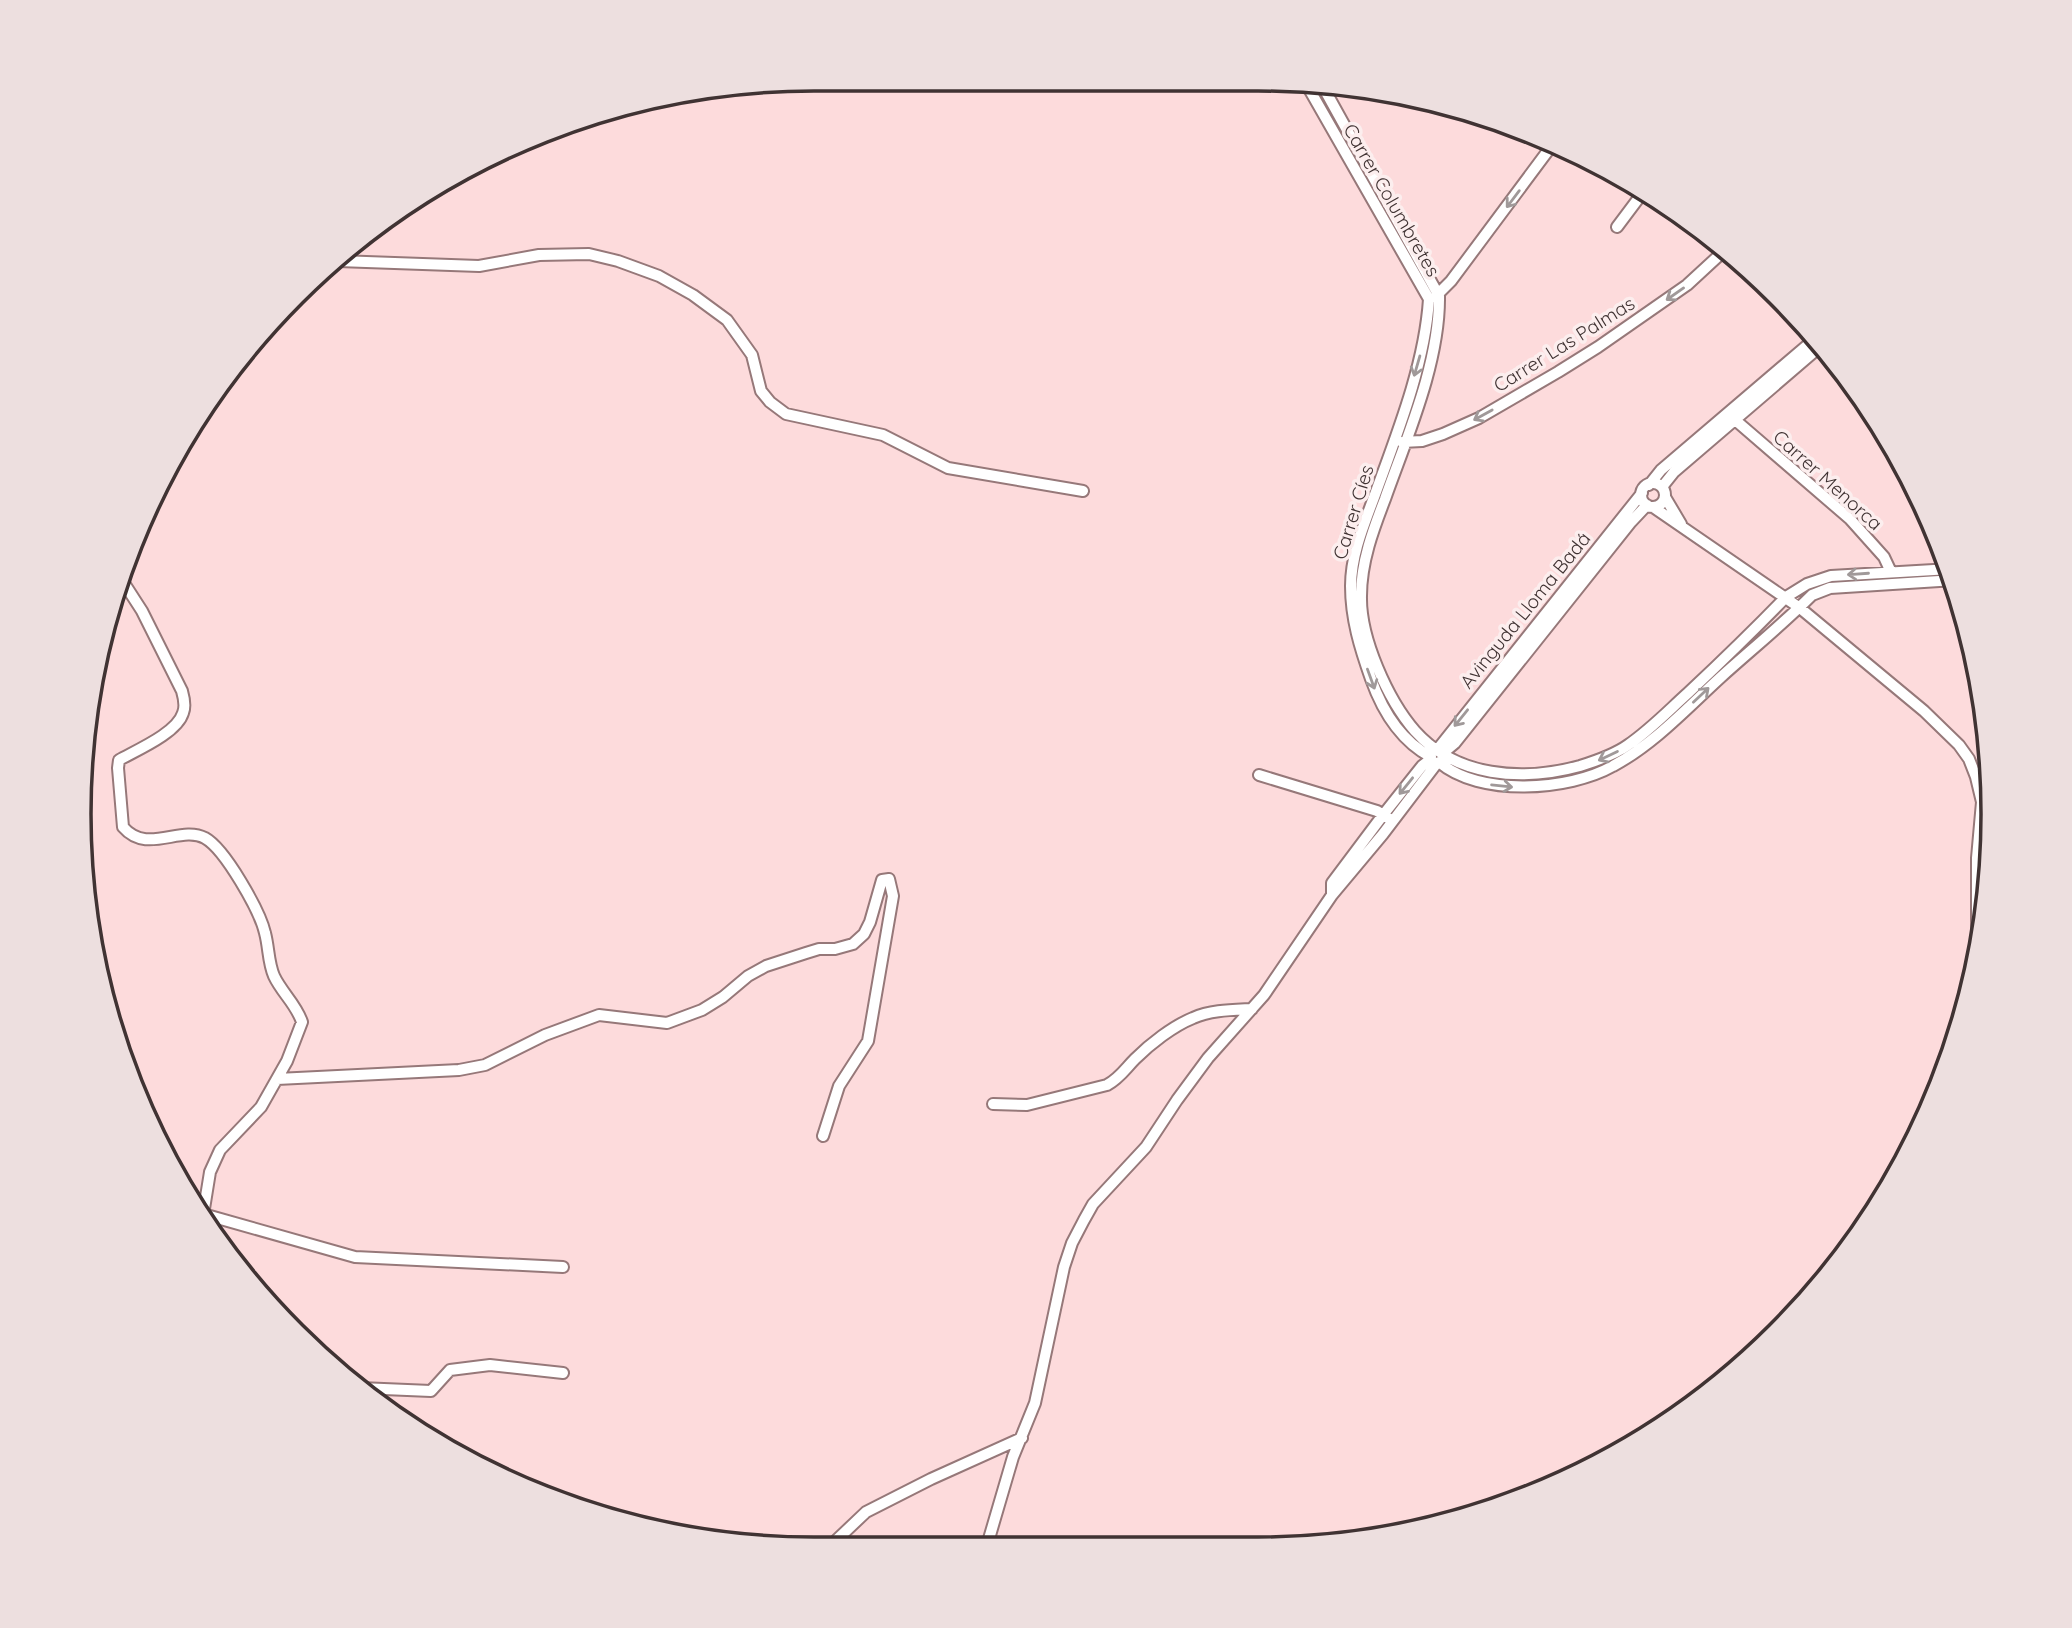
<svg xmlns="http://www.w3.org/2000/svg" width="2072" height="1628" viewBox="0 0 2072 1628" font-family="Quicksand,sans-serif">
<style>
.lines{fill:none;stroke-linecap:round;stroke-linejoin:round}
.street-casing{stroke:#967879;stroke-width:14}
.street{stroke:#fff;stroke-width:10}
.oneway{stroke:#a09999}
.labels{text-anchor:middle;stroke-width:7;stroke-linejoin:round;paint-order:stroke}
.street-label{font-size:19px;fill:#403333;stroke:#fceeee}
.rim{fill:none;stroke:#403333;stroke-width:3.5}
</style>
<rect width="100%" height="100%" fill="#fddbdc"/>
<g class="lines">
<g class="street-casing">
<path id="street" d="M1304 80 1429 299
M1321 83 1439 296C1440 362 1407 437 1385 499 1373 530 1361 562 1361 596 1360 638 1388 700 1415 731 1456 777 1522 782 1580 766 1596 761 1614 755 1628 745 1650 730 1668 711 1688 693 1721 662 1754 630 1786 597L1807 584 1831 576 1951 569
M1617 227 1644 191
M338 261 479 266 539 255 589 254 618 261 659 276 693 295 727 320 752 355 761 391 770 402 786 414 883 435 948 468 1083 491
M1435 297 1451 281 1553 144
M1429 299C1425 362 1399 429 1377 489 1366 520 1351 552 1351 586 1351 619 1360 648 1371 679 1382 710 1401 741 1431 757
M1734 419 1850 519 1884 557 1891 572
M1402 442 1422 441 1443 434 1479 418 1558 372 1598 347 1687 285 1726 249
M1641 495a12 12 0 1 1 24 0a12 12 0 1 1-24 0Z
M1649 485 1661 470 1817 337
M1662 487 1674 472 1822 345
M1665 497 1681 524
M1653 507 1800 608 1924 711 1959 745 1969 759 1976 777 1982 802 1977 858V938L1971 986
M122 580 142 611 182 691C184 698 186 706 183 713 177 733 137 750 119 760L118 768 123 827C147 855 180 825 205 838 225 849 260 911 265 933 269 948 268 962 274 976 282 993 296 1004 302 1022L287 1061 261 1107 220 1150 210 1172 203 1215
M1437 750 1642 493
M1443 753 1455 743 1631 522 1647 505
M1439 762C1479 797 1569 791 1613 766 1654 744 1687 708 1721 677 1751 650 1783 624 1812 595L1830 588 1955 580
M1259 775 1377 811 1388 818
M1332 895V883L1383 815 1422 766 1431 759
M277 1079 459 1070 485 1065 545 1035 599 1015 667 1023 702 1010 723 997 748 976 766 966 806 953 819 949H835L853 944 864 934 870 922 882 880 889 879 893 896 868 1041 839 1086 823 1136
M993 1104 1027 1105 1107 1085C1120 1078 1125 1069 1135 1059 1150 1044 1173 1026 1193 1018 1211 1010 1232 1010 1252 1009
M203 1214 355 1257 563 1267
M360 1388 431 1391 450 1370 490 1365 563 1373
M827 1549 866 1512 931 1479 1022 1438
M986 1549 1013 1457 1035 1403 1064 1267 1072 1243 1084 1220 1093 1204 1146 1147 1177 1100 1208 1058 1264 995 1332 895 1383 834 1437 763"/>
</g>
<use href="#street" class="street"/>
</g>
<defs><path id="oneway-shaft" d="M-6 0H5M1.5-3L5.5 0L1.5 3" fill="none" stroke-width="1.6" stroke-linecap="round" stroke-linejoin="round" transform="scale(1.75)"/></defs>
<g class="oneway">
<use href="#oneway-shaft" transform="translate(1513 199) rotate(127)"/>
<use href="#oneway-shaft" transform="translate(1675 294) rotate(145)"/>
<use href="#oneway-shaft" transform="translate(1417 366) rotate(106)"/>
<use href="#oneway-shaft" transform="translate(1483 415) rotate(151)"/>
<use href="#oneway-shaft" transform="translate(1858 574) rotate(176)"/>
<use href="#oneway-shaft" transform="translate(1371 679) rotate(70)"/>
<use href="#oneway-shaft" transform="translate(1701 695) rotate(-43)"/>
<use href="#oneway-shaft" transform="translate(1461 718) rotate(129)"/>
<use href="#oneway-shaft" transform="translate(1608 756) rotate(154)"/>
<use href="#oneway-shaft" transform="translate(1406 786) rotate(129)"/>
<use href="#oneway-shaft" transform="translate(1502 786) rotate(6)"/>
</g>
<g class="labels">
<g class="street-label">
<text transform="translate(1392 200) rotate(60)" y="7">Carrer Columbretes</text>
<text transform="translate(1564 344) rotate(-32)" y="7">Carrer Las Palmas</text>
<text transform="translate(1828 480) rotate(42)" y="7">Carrer Menorca</text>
<text transform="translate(1353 512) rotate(-73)" y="7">Carrer Cíes</text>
<text transform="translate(1525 610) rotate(-51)" y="7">Avinguda Lloma Badá</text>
</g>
</g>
<path d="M0 0H2072V1628H0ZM814 91H1258A723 723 0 0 1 1981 814V814A723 723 0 0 1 1258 1537H814A723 723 0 0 1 91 814V814A723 723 0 0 1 814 91Z" fill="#eddfdf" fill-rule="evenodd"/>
<path class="rim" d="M814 91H1258A723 723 0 0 1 1981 814V814A723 723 0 0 1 1258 1537H814A723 723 0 0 1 91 814V814A723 723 0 0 1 814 91Z"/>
</svg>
